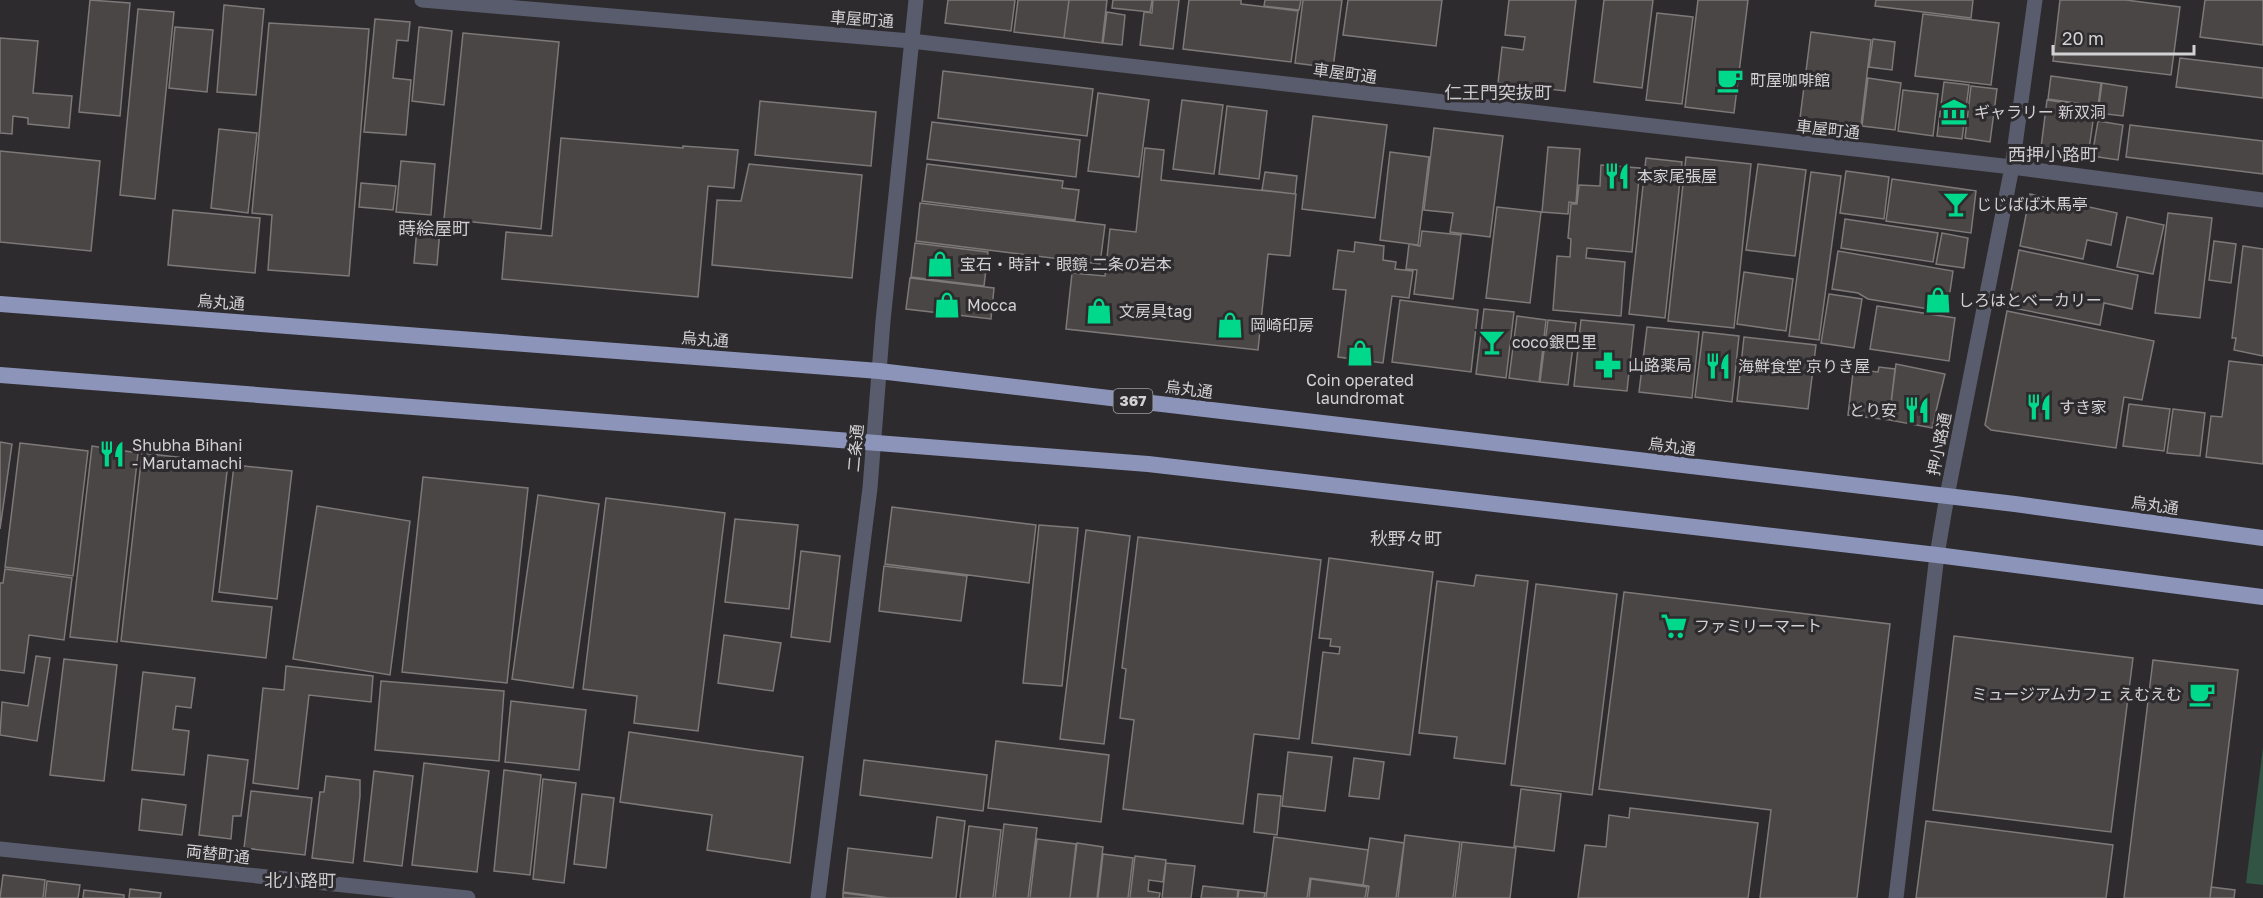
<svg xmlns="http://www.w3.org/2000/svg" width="2263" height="898" viewBox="0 0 2263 898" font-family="'Golos Text','Noto Sans JP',sans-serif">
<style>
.green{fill:#315444}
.building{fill:#494645;stroke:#7c7978;stroke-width:1.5}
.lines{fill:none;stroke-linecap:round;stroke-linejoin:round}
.minor{stroke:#595c6d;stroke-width:15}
.trunk{stroke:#8c94ba;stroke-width:16}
.labels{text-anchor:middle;stroke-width:6;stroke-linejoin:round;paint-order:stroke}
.shield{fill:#2d2b2d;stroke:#a09fa1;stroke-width:1.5}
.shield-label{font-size:15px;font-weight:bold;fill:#d2d1d3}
.street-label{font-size:16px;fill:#d2d1d3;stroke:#2d2b2d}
.poi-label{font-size:16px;fill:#d2d1d3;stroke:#2d2b2d;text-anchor:start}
.neighbourhood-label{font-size:18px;fill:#cccacd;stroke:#2d2b2d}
</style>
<rect width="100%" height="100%" fill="#2d2b2d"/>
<path class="green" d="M2263 747V885L2246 883Z"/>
<path class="building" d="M90 0 130 3 120 116 79 112Z
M948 0H1015L1011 31 945 23Z
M1018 0H1069L1064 38 1014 32Z
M1069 0H1107L1102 43 1064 38Z
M1113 0H1152L1150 12 1112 8Z
M1153 0H1179L1173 49 1140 45 1144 12 1152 13Z
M1189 0H1241V4L1298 11 1291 62 1183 49Z
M1265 0H1301L1299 10 1264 6Z
M1303 0H1342L1333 68 1295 63Z
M1348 0H1442L1436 46 1343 35Z
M1509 0H1576L1565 91 1498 83 1502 47 1523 50 1525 37 1505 35Z
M1604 0H1653L1642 88 1594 82Z
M1698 0H1748L1734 113 1685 107Z
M1876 0H1973L1971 18 1875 6Z
M2060 0H2126L2180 7 2171 75 2053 61Z
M2205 0H2263V45L2200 37Z
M224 5 264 9 256 95 217 92Z
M138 9 174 12 155 199 120 195Z
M1107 12 1125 15 1122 45 1103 43Z
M1657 13 1693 17 1682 104 1646 100Z
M1923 14 1999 23 1991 85 1915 76Z
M375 19 410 22 408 41 397 40 393 78 411 80 406 135 364 132Z
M269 23 369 29 349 276 268 270 272 215 252 213Z
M175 27 213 30 207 92 169 88Z
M419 27 452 31 444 105 412 101Z
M1811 32 1871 40 1861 125 1800 118Z
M463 33 559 42 541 229 444 219Z
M0 38 38 41 33 93 72 96 69 128 28 124V118L13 116 12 134 0 133Z
M1873 39 1895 42 1892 70 1869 67Z
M2180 58 2263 68V98L2176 87Z
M943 71 1093 89 1087 136 938 118Z
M2051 76 2101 83 2098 106 2048 99Z
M1868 78 1901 83 1895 130 1862 126Z
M1944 82 1969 85 1962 139 1937 136Z
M2102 83 2127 87 2123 116 2098 113Z
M1971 86 1997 89 1990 142 1965 138Z
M1903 90 1938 94 1933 136 1898 131Z
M1098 93 1149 100 1139 177 1088 171Z
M1182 100 1223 105 1214 174 1173 169Z
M2047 100 2095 107 2088 156 2041 148Z
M760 101 876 112 871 166 755 155Z
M1227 106 1267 111 1259 179 1219 174Z
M1313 116 1387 125 1375 218 1302 209Z
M2098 121 2123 125 2118 160 2092 156Z
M932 122 1080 140 1076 177 927 159Z
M2130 125 2263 141V174L2126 157Z
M1434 128 1503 136 1490 237 1450 232 1453 213 1424 210Z
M219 129 257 133 248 213 211 208Z
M561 138 683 148V146L738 150 734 188 708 186 698 297 502 279 506 232 552 236Z
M1548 147 1580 149 1576 203 1569 202 1568 214 1542 212Z
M1145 148 1164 150 1161 180 1296 194 1290 256 1268 254 1258 350 1066 329 1072 273 1105 276 1110 229 1136 232Z
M0 151 100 161 91 251 0 242Z
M1390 152 1429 157 1418 245 1380 240Z
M1686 157 1751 164 1734 328 1668 321Z
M1646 158 1682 162 1665 318 1629 314Z
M401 161 435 164 431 215 396 212Z
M749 164 862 175 852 278 712 265 717 200 741 201Z
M927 164 1063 181 1062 188 1079 190 1075 220 922 201Z
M1758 164 1806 170 1795 256 1746 250Z
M1601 165 1640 168 1632 252 1587 248 1586 258 1625 262 1621 316 1553 310 1557 256 1570 257 1571 239 1568 238 1571 204H1577L1579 185 1600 186Z
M1846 171 1889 177 1884 219 1840 213Z
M1265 172 1297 176 1295 194 1262 190Z
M1811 172 1841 176 1819 340 1789 336Z
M1892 179 1976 191 1971 233 1886 221Z
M361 183 396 186 393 210 359 207Z
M2030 194 2117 213 2111 245 2087 240 2083 259 2020 246Z
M920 203 1105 225 1100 264 916 241Z
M1497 207 1541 212 1530 303 1486 298Z
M173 210 260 218 255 273 168 265Z
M2168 213 2212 218 2200 318 2155 313Z
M2127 217 2164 225 2153 274 2117 267Z
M1845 219 1938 233 1933 262 1841 248Z
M417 228 440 230 437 265 414 263Z
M1422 231 1461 235 1453 299 1414 294 1417 270 1406 269 1409 244 1420 246Z
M1942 233 1968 238 1964 268 1936 264Z
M2214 241 2236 244 2231 283 2209 280Z
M1355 242 1384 246 1383 260 1396 262 1395 269 1413 271 1409 298 1392 296 1383 363 1338 357 1346 290 1333 289 1338 250 1354 252Z
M915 243 988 252 984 286 911 277Z
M2243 246 2263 249V356L2234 350 2236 338H2232Z
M2019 250 2138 275 2132 309 2104 303 2100 325 2008 307Z
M1838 251 1953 271 1947 312 1868 299 1858 293 1832 289Z
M1744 272 1793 279 1786 331 1737 324Z
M910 278 994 288 991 319 906 309Z
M1829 294 1862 299 1854 348 1821 343Z
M1400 300 1478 310 1471 372 1392 362Z
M1877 306 1955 318 1949 361 1870 349Z
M1484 309 1514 312 1506 378 1476 374Z
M2007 311 2154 341 2142 400 2124 397 2116 448 1991 430 1985 425Z
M1517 316 1546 320 1539 382 1509 378Z
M1548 320 1576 323 1568 385 1540 382Z
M1581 320 1634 325 1627 391 1574 386Z
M1647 327 1699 332 1692 398 1639 392Z
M1703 332 1739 336 1732 402 1695 397Z
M1744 337 1816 345 1808 409 1737 401Z
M2229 361 2263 365V464L2206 457 2211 416 2222 417Z
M1854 364H1860V370L1878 372 1879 367 1895 369 1889 420 1848 415Z
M1896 364 1945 374 1932 428 1889 420Z
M2129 404 2170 409 2164 451 2123 446Z
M2173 409 2205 413 2200 456 2167 453Z
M0 442 12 444 0 529Z
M20 443 88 451 73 576 5 567Z
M92 446 138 453 117 642 70 637Z
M142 453 228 463 212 601 272 607 266 658 121 641Z
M234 465 292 471 277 599 219 592Z
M423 477 528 488 507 683 402 672Z
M538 495 599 504 573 688 512 679Z
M606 498 725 513 698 731 634 723 637 696 583 689Z
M317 506 410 521 390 675 293 659Z
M892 507 1036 525 1029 583 885 564Z
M735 519 798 525 789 609 725 602Z
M1039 525 1078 528 1062 686 1023 683Z
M1086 530 1130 536 1104 744 1060 739Z
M1138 537 1321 560 1299 739 1254 734 1243 824 1123 809 1134 720 1120 718 1126 669 1122 668Z
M801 551 840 556 830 642 791 637Z
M1329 558 1433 572 1410 755 1312 743 1323 652 1339 654 1340 647 1330 646 1331 639 1319 638Z
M884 566 967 576 961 621 879 611Z
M5 569 72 578 64 640 29 635 24 673 0 670V583H3Z
M1476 575 1528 581 1505 764 1454 758 1457 737 1419 733 1437 581 1474 586Z
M1536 584 1617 594 1592 795 1511 785Z
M1624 592 1890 624 1857 898H1760L1771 810 1599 789Z
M724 635 781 643 773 691 718 683Z
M1954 636 2133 658 2111 832 1933 810Z
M36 656 50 658 37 741 0 735 2 702 28 706Z
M64 659 117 665 104 781 50 775Z
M2153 660 2238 670 2210 898H2124Z
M286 666 373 676 371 702 309 695 298 789 253 783 263 688 284 690Z
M143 672 195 678 191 708 176 706 173 729 189 731 184 775 132 770Z
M381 681 504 691 499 761 375 750Z
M511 701 586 710 579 770 505 762Z
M629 732 803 757 790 863 707 850 712 815 620 802Z
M996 741 1109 755 1101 822 988 808Z
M1288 752 1332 757 1325 811 1282 806Z
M208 755 248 760 241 816H233L231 839 199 835Z
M1354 758 1384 762 1379 799 1349 796Z
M864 760 987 775 983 811 860 795Z
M424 763 489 771 477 872 412 865Z
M504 770 541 775 530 875 494 871Z
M374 771 413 776 402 866 364 861Z
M326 776 360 780V796L353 863 312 858 320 792H324Z
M543 779 576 783 564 883 533 879Z
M1521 789 1561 794 1554 851 1514 846Z
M251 791 312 798 305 855 244 848Z
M582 794 614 798 606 868 574 864Z
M1258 794 1281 796 1277 835 1254 832Z
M142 799 186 805 182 835 139 830Z
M1630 808 1758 823 1748 898H1578L1585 845 1606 847 1609 815 1629 818Z
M937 817 965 821 956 898H889L843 892 848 848 932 858Z
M1926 821 2113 845 2106 898H1916Z
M1004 824 1037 828 1028 898H995Z
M969 826 1001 830 993 898H960Z
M1405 835 1460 842 1453 898H1398Z
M1274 837 1368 850 1363 885 1310 878 1307 898H1266Z
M1370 838 1404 843 1396 898H1367L1369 886 1363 885Z
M1037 839 1076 844 1070 898H1030Z
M1462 842 1516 848 1510 898H1455Z
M1077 843 1103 847 1097 898H1070Z
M1103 854 1133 858 1128 898H1098Z
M1135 856 1166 860 1163 882 1149 880 1148 891 1160 893 1159 898H1130Z
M1166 863 1195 866 1191 898H1162Z
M3 875 45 880 43 898H0Z
M1311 879 1367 887 1365 898H1309Z
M47 881 80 885 78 898H45Z
M1203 886 1238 890 1237 898H1201Z
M2211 887 2235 890 2234 898H2210Z
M130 889 161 893 160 898H129Z
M84 890 124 895V898H83Z
M1239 890 1265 893 1264 898H1238Z
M843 893 884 898H843Z"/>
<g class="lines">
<path class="minor" d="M422 0 911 41 2012 167 2263 200
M0 849 468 898
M818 898 870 488 883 321 916 0
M1896 898 1937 555 1947 496 2012 167 2035 0"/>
<path class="trunk" d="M0 304 879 371 2015 504 2263 538
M0 375 1148 464 1937 555 2263 597"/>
</g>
<defs>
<g id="cafe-bare" transform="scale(2.07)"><path d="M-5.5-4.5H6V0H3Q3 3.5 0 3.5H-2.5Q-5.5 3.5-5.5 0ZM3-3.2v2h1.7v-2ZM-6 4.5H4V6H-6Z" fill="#00d98c" stroke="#2d2b2d" stroke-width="2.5" paint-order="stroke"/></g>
<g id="museum-bare" transform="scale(2.07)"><path d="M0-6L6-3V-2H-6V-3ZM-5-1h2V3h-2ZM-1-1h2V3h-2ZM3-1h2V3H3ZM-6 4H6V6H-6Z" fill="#00d98c" stroke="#2d2b2d" stroke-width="2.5" paint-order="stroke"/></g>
<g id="restaurant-bare" transform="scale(2.07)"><path d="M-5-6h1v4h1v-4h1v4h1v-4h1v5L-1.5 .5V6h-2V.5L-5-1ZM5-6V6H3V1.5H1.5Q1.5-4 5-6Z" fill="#00d98c" stroke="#2d2b2d" stroke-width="2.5" paint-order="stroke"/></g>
<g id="bar-bare" transform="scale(2.07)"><path d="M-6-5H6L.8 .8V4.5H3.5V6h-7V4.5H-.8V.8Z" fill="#00d98c" stroke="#2d2b2d" stroke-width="2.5" paint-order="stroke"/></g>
<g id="shop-bare" transform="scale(2.07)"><path d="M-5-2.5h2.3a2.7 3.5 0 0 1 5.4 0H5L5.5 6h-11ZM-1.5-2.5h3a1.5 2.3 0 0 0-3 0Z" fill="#00d98c" stroke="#2d2b2d" stroke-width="2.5" paint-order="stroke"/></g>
<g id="pharmacy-bare" transform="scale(2.07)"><path d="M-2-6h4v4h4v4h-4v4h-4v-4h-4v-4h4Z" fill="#00d98c" stroke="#2d2b2d" stroke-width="2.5" paint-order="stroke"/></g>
<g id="supermarket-bare" transform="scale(2.07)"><path d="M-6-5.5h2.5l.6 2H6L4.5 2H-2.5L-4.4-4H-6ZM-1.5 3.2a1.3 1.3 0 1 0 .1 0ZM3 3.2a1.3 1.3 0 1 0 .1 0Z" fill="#00d98c" stroke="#2d2b2d" stroke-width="2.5" paint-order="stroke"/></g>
</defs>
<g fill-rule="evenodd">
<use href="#cafe-bare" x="1730" y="80"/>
<use href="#museum-bare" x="1954" y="112"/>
<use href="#restaurant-bare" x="1617" y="176"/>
<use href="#bar-bare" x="1956" y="204"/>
<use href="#shop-bare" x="940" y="264"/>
<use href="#shop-bare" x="1938" y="300"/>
<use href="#shop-bare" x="947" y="305"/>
<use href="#shop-bare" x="1099" y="311"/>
<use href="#shop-bare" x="1230" y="325"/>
<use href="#bar-bare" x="1492" y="342"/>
<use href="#shop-bare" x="1360" y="353"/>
<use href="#pharmacy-bare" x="1608" y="365"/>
<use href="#restaurant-bare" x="1718" y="366"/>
<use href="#restaurant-bare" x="2039" y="407"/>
<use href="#restaurant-bare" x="1917" y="410"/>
<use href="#restaurant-bare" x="112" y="454"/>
<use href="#supermarket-bare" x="1674" y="626"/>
<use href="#cafe-bare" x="2202" y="694"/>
</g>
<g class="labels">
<rect class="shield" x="1113.5" y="389" width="39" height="24" rx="4.5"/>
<g class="shield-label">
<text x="1133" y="406">367</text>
</g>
<g class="street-label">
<text transform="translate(862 19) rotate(4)" y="6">車屋町通</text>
<text transform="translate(1345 73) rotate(7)" y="6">車屋町通</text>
<text transform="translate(1828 129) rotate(6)" y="6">車屋町通</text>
<text transform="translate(221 302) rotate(4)" y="6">烏丸通</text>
<text transform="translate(705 339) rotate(4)" y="6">烏丸通</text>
<text transform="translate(1189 389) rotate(7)" y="6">烏丸通</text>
<text transform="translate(1939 444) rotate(-79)" y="6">押小路通</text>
<text transform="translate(1672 446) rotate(7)" y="6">烏丸通</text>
<text transform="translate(855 448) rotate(-85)" y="6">二条通</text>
<text transform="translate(2155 505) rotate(8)" y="6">烏丸通</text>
<text transform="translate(218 854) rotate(6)" y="6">両替町通</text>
</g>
<g class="poi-label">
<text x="1750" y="86">町屋咖啡館</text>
<text x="1974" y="118">ギャラリー 新双洞</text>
<text x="1637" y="182">本家尾張屋</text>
<text x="1976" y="210">じじばば木馬亭</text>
<text x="960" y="270">宝石・時計・眼鏡 二条の岩本</text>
<text x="1958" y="306">しろはとベーカリー</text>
<text x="967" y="311">Mocca</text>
<text x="1119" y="317">文房具tag</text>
<text x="1250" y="331">岡崎印房</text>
<text x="1512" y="348">coco銀巴里</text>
<text x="1628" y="371">山路薬局</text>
<text x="1738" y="372">海鮮食堂 京りき屋</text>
<text x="1360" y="386" text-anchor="middle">Coin operated<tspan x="1360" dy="18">laundromat</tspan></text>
<text x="2059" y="413">すき家</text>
<text x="1897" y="416" text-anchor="end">とり安</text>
<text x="132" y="451">Shubha Bihani<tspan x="132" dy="18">- Marutamachi</tspan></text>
<text x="1694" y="632">ファミリーマート</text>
<text x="2182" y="700" text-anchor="end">ミュージアムカフェ えむえむ</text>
</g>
<g class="neighbourhood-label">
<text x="1498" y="99">仁王門突抜町</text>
<text x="2053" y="161">西押小路町</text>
<text x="434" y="235">蒔絵屋町</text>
<text x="1406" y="545">秋野々町</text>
<text x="300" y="887">北小路町</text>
</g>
</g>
<path d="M2053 45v9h141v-9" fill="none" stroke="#d2d1d3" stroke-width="3"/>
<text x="2062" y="45" font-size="18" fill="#d2d1d3" stroke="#2d2b2d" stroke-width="4.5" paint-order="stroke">20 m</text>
</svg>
